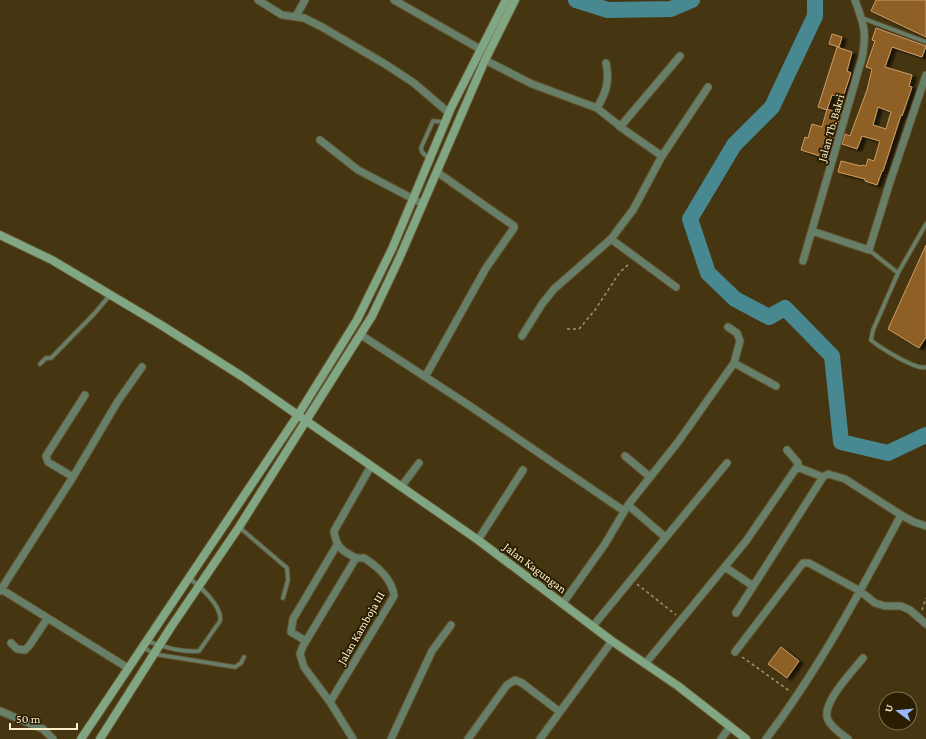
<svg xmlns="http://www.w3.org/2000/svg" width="926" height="739" viewBox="0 0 926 739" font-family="'Crimson Pro',serif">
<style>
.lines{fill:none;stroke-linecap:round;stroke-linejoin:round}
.river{stroke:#478891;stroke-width:16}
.building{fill:#8f6028;stroke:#ce9b64;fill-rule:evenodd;filter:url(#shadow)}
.lane-casing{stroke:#62532f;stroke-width:5.5}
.street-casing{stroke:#62532f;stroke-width:9}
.secondary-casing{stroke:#62532f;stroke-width:10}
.path{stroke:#a49572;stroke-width:1.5;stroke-dasharray:3 3;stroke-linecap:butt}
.lane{stroke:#677f69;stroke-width:3.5}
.street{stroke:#677f69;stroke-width:7}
.secondary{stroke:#81a684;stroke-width:8}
.labels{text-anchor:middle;stroke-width:4;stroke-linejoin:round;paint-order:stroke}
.street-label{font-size:12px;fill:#fdeecc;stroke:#291e01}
</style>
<defs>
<filter id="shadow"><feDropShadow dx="4.5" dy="2.5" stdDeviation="1" flood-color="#0009"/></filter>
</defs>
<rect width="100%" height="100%" fill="#453611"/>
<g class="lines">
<path class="river" d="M576 0 608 10 671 9 692 0
M815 0V16L772 107 734 145 690 219 708 273 735 299 769 317 785 308 832 356 841 442 888 453 926 435"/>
</g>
<path class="building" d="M876 0H926V37L871 11Z
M876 28 926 46 922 57 892 47 885 67 912 75 909 86 912 87 902 116 901 115 883 171H882L877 185 865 181V179L838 172 841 161 861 166 862 165 866 166 868 159 874 161 880 141 862 136 857 149 842 144 845 134 850 136 867 90 872 69 866 67 875 41 872 40ZM878 107 891 112 886 129 873 125Z
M832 34 842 37 839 47 829 44Z
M837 47 852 52 847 71 851 73 843 97 832 95 827 110 818 107Z
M827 109 841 114 826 158 801 150 805 137 808 138 812 124 822 127Z
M926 245V337L919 348 888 329Z
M781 647 799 661 787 678 768 664Z"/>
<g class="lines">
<g class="lane-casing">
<path id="lane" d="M862 18 926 42
M429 159 422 152 421 148 433 121 444 122
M926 224 898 273 873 330 871 340C879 347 917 371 926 367
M869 250 898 273
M40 364 46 358H51L94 314 110 295
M239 527 287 568 288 580 283 598
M147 641C163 647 182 653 199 651L220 621C223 607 200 586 189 578
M143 647 154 654 235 667 241 663 244 657"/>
</g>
<g class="street-casing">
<path id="street" d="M258 0 282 15 304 18 322 27 385 64 414 83 449 113
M394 0 480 49
M296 16 305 0
M485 60 532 84 597 108 626 131 662 156
M597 108C606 93 610 81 606 63
M620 127 680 56
M320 140 358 170 423 204
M812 231 869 250 889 185 926 75
M611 239 676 287
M803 261 862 58C867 31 864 25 855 0
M361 335 470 406 624 511
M522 336 542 304 554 289 611 239 620 227 633 210 662 156 708 87
M734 363 776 386
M425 377 486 268 514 228V226L437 172
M625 456 650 477
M797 467 823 477
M73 477 48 462 46 456 85 395
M401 487 419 463
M628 505 665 537
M478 540 523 470
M356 558C342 551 336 547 334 531L371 466
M725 567 753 586
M1 589 128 668
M0 591 73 477 118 401 142 367
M563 603 605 544 628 505 678 442 734 363 740 341 737 333 728 327
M736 613 823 477 828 474 845 479 901 515
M593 626 727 463
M306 641 291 632 293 619 337 545
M11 643 17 649 25 650 29 646 47 619
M735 652 803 563H809L860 591 875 603 885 606H901L910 610 926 624
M645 664 746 541 797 467 798 463 787 450
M330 702 394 596C393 580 377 566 364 558H356
M0 711 43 729 53 739
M353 739 330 702 304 667 300 654 303 646 356 558
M391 739 432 651 451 625
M468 739 507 685 515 680 522 683 560 712
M540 739 612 641
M721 739 730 727
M766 739C819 669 860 592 901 515L914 522 926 526
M848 739C841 734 832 728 828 720 820 704 853 671 863 658"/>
</g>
<g class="secondary-casing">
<path id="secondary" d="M0 235 52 260 161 325 243 377 478 540 612 641 678 686 746 739
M81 739 298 415 357 320 392 249 451 108 506 0
M100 739 171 627 239 527 372 316 399 259 485 60 515 0"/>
</g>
<path class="path" d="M567 329H579L595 310 620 272 630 263
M637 584 676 615
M922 610 926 598
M742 657 791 692"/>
<use href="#lane" class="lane"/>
<use href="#street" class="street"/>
<use href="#secondary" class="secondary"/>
</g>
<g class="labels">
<g class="street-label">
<text transform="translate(831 128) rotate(-74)" y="4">Jalan Tb. Bakri</text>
<text transform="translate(535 568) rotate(37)" y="4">Jalan Kagungan</text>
<text transform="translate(361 628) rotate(-60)" y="4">Jalan Kamboja III</text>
</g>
</g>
<g transform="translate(898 711) rotate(286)"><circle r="19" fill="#291e01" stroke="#7e7152"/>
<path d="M0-3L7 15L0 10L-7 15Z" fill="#99b5fd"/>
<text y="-6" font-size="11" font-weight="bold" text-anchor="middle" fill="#fdeecc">U</text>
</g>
<path d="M10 723v6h67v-6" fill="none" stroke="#fdeecc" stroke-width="2"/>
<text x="16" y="723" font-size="12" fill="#fdeecc" stroke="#291e01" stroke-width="3" paint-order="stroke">50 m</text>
</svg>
